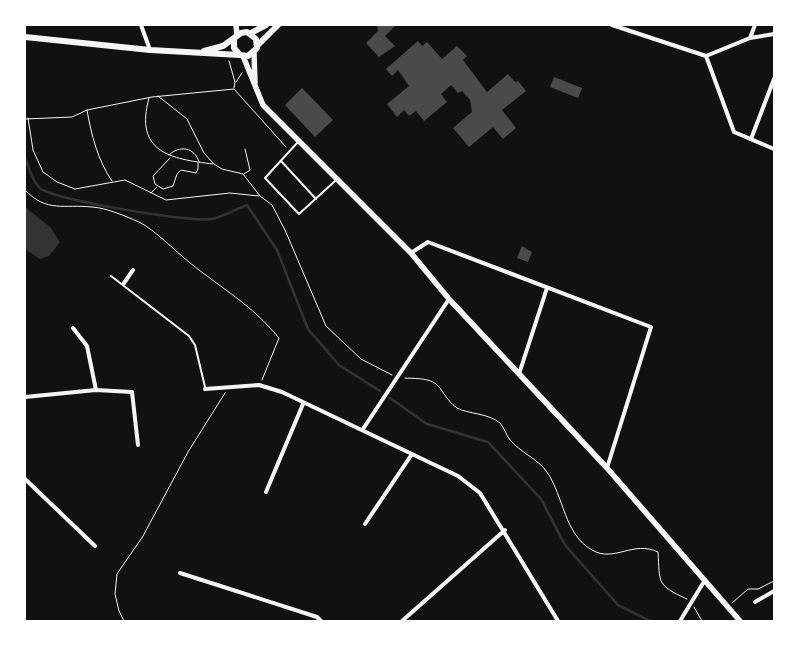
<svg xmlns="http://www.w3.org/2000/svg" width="799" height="646" viewBox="0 0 799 646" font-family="'Alegreya Sans',sans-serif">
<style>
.water{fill:#333}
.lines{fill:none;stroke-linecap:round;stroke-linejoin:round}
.stream{stroke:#333;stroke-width:2.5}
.building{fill:#4a4a4a}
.path{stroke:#f5f5f5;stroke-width:1}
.service{stroke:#f5f5f5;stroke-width:2}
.minor{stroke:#f5f5f5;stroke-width:4}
.secondary{stroke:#f5f5f5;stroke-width:5.5}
.primary{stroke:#f5f5f5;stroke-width:6}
</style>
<rect width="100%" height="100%" fill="#111"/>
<path class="water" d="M25 207 50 227 60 242 49 256 40 259 25 249Z"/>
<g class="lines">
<path class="stream" d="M25 158C29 168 33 183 41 189 57 200 191 223 212 219 223 217 236 209 247 205L277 250 308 329 339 365 380 391
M390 398 427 424 488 442 541 499 565 545 618 605 650 621"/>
</g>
<path class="building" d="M377 25H396L385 36 395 46 379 57 366 43 378 31Z
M418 41 422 46 427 42 442 59 457 46 467 56 463 60 487 92 508 74 515 82 518 81 526 91 502 110 516 128 503 139 493 127 469 147 453 128 472 112 470 100 462 91 458 93 451 85 441 94 447 102 424 121 416 111 409 116 404 110 397 117 387 104 409 86 398 70 392 76 386 69Z
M554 77 582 88 578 98 550 87Z
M302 88 333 120 315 137 285 105Z
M522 246 532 252 528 262 517 258Z"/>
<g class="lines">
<path class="path" d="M229 61 235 82 234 88
M236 82 242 73
M158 96 187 119 204 153 214 164 222 169 243 174 260 196 272 205 285 230 326 326 361 359 392 375
M149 98C134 152 170 159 213 164
M87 110C91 134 98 161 112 181
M28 118 33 150 43 172 57 182 75 189 125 180 166 200 230 193 259 196
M25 119 72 117 87 110 152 97 234 89 286 147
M169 155C179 145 195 147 199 162
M170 158 153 176 155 184 163 189 173 186 177 174 181 170 196 173 198 169V163
M244 174 250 170 245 149
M25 190C47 213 64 204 92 207 107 208 125 216 139 222 155 230 175 251 189 262 222 289 251 304 279 338L262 380
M151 193 157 187
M405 378C419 379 434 377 442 391 447 398 450 403 457 408 468 414 488 413 500 423 504 427 506 435 510 440 520 452 538 459 547 472 564 497 564 534 592 550 614 563 633 540 658 552 660 583 656 585 687 599
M732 603 748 589H758L774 581
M694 607 702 621
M124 621 119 611 115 594 117 574 143 536 188 452 225 393"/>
<path class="service" d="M298 142 265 178 299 214 335 181
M281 161 316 199
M111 276 189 336 195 345 205 387"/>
<path class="minor" d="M141 25 150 50
M612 25 706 56
M750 38 755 25
M706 56 734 132 774 149
M706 56 750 38 774 34
M751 139 774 79
M411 253 428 242 651 327 607 468
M124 283 133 270
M73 328 87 346 96 390
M519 374 547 288
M205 389 259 385 282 392 458 476 480 493 558 621
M25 397 96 390 132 392 138 445
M363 429 449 299
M25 479 95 546
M266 492 303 404
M365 524 412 454
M180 573 317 617 321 621
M755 602 774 591
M402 621 505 530
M680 621 705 580"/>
<path class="secondary" d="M236 25 237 36
M254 53 255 83
M243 56 263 105 411 253 449 299 607 468 740 621"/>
<path class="primary" d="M251 33 266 25
M25 37 150 50 240 55
M258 45 278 25
M204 51 223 46 241 33 247 32 256 39 257 48 248 56 240 55 234 48V39"/>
</g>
<rect width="799" height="646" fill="none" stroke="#ffffff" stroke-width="52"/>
</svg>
